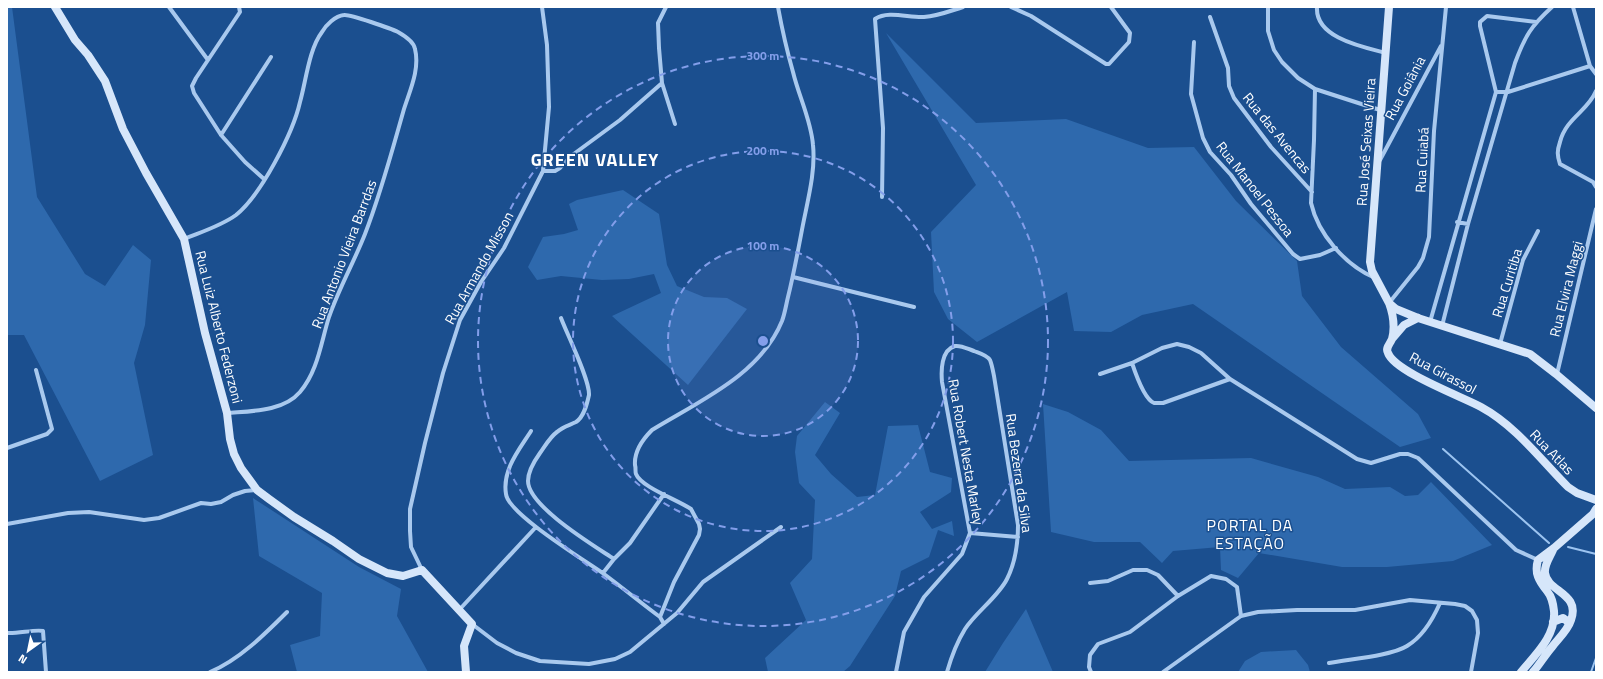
<svg xmlns="http://www.w3.org/2000/svg" width="1603" height="679" viewBox="0 0 1603 679" font-family="'Titillium Web',sans-serif">
<style>
.green{fill:#2e69ad}
.lines{fill:none;stroke-linecap:round;stroke-linejoin:round}
.stream{stroke:#9cc4f0;stroke-width:2}
.street{stroke:#a9c9ee;stroke-width:4}
.secondary{stroke:#d6e6fa;stroke-width:8}
.ring{fill:none;stroke:#839eea;stroke-width:2;stroke-dasharray:7 5}
.labels{text-anchor:middle;stroke-width:3;stroke-linejoin:round;paint-order:stroke}
.street-label{font-size:14px;fill:#fff;stroke:#1b4f8f}
.quarter-label{font-size:16px;letter-spacing:1px;fill:#fff;stroke:#1b4f8f}
.district-label{font-size:18px;font-weight:bold;letter-spacing:1px;fill:#fff;stroke:#1b4f8f}
.centre{fill:#839eea;stroke:#1b4f8f;stroke-width:2}
.ring-label{font-size:12px;text-anchor:middle;font-weight:bold;fill:#839eea;stroke:#1b4f8f;stroke-width:3;stroke-linejoin:round;paint-order:stroke}
</style>
<rect width="100%" height="100%" fill="#1b4f8f"/>
<path class="green" d="M7 7H12L37 197 85 274 105 286 133 245 151 260 145 325 134 363 153 455 100 481 24 335H7Z
M886 33 976 123 1066 119 1148 148 1194 147 1236 201 1297 261 1302 296 1341 347 1418 414 1431 438 1400 447 1193 304 1142 315 1111 332 1074 331 1067 292 977 342 948 319 934 292 931 232 976 185Z
M623 190 659 214 667 265 677 286 704 297 727 298 747 309 688 385 612 316 661 293 654 274 629 279 602 280 561 276 537 280 528 267 543 237 564 234 578 230 569 204 577 200Z
M825 402 840 413 815 455 831 474 857 497 875 495 888 426 918 425 930 472 952 478 951 492 920 512 932 529 952 521 954 536 938 530 929 557 901 571 895 596 850 666 843 672H768L765 658 806 620 790 583 812 559 815 500 799 483 795 452 797 436Z
M1043 404 1068 412 1101 430 1129 461 1251 458 1318 477 1345 489 1390 487 1405 496 1418 495 1431 482 1492 545 1453 561 1387 567H1342L1259 553 1238 578 1221 570 1220 547 1173 551 1162 563 1140 542H1094L1051 532Z
M253 498 359 567 401 589 397 616 428 672H297L290 645 320 636 322 593 259 556Z
M1026 609 1053 672H985L1003 643Z
M1296 650 1308 665 1310 672H1238L1245 661 1261 652Z"/>
<g class="lines">
<path class="stream" d="M1443 449 1549 543
M1568 547 1596 554
M1591 672 1596 658"/>
<path class="street" d="M169 7 208 60
M239 7 240 12 196 78 192 86 194 93 221 135 245 162 264 179
M666 7 658 23 659 48 662 83 675 124
M1011 7 1031 16 1106 64H1109L1129 42 1130 33 1111 7
M1268 7V31L1274 50 1282 62 1298 78 1315 89 1380 110
M1317 7C1315 38 1363 47 1386 53
M1573 7 1590 66 1596 74
M1210 17 1228 68 1229 86 1234 98 1271 147 1312 192
M1194 42 1191 94 1203 138 1210 152 1231 175 1251 204 1293 254 1300 259 1320 255 1336 248
M1315 89 1314 140 1311 203C1318 234 1345 265 1375 278
M1596 91C1588 111 1566 118 1560 142 1557 151 1557 155 1560 164L1593 182 1596 187
M1496 92H1508L1590 66
M221 135 271 57
M1380 160 1441 46
M543 171H555L560 168 571 156 620 120 662 83
M882 197 883 128 875 19C888 10 909 18 924 17 938 16 950 11 963 7
M1457 222 1468 224
M184 239C201 232 221 226 236 215 261 195 293 133 300 102 306 81 309 49 322 32 326 25 335 16 344 15 350 14 392 29 398 32 405 36 414 42 415 49 420 69 410 90 404 109 392 151 381 193 365 234 354 262 339 288 329 317 321 342 318 371 300 392 283 412 250 411 227 413
M793 277 914 307
M1389 303 1418 267 1423 258 1429 237 1434 131 1446 7
M561 318C567 334 590 380 589 395 587 404 584 417 576 422 570 425 562 427 557 432 550 437 545 446 540 453 535 460 528 471 528 481 528 506 593 545 614 559
M1430 322 1496 92 1480 26V22L1487 16 1536 22
M1442 326 1468 224 1515 63C1525 36 1531 26 1552 7
M1500 344 1523 260 1538 231
M1132 363C1135 372 1144 399 1154 403 1156 403 1161 403 1163 403L1230 379
M1100 374 1132 363 1162 348 1177 344 1189 347 1201 353 1230 379 1357 459 1371 463 1400 454H1408L1418 458 1516 550 1538 560
M1557 374 1596 209
M531 431C519 450 502 470 506 494 508 514 586 561 604 574 623 588 641 603 660 617L664 624
M7 448 47 434 52 429 36 370
M7 524 68 513 89 512 144 520 159 518 201 503 211 504 221 502 233 495 245 491 257 490
M970 533 1018 537
M422 570 411 547 410 531V509L425 443 443 373 460 320 481 282 504 248 543 171 549 107 547 45 542 7
M603 573 614 559 630 543 664 494
M1090 583 1108 581 1133 570H1147L1158 575 1178 596
M460 609 536 527
M660 617 674 582 699 535 700 529 699 524 691 509C678 500 641 487 636 474 635 472 636 468 635 465 634 452 643 439 652 430 699 401 760 375 782 321 785 313 786 305 788 297 793 277 797 256 801 235 806 206 816 174 813 145 811 120 799 97 793 72 787 51 782 29 778 7
M472 624 497 643 516 653 540 661 589 664 615 659 630 652 677 613 703 582 781 527
M7 633C17 634 36 629 43 631L46 672
M1329 663C1349 659 1391 656 1407 646 1422 637 1433 619 1440 603
M210 672C239 660 265 634 287 612
M896 672 904 632 924 597 962 554 970 533 942 382C941 371 941 350 955 346 961 345 968 349 974 351 979 353 987 355 990 360 992 365 993 371 994 376L1018 525C1018 544 1016 561 1007 579 998 597 976 612 965 629 957 642 951 658 947 672
M1091 672 1089 667 1090 655 1098 644 1130 632 1178 596 1211 576 1226 579 1237 587 1241 616
M1163 672 1241 616 1258 612 1297 610H1355L1410 600 1455 604 1465 606 1472 611 1477 620 1478 633 1471 672"/>
<path class="secondary" d="M55 7 75 40 88 55 105 81 123 129 146 173 184 239 205 333 227 413 230 439 234 454 241 468 257 490 269 499 294 517 333 541 359 559 387 573 403 576 422 570 472 624 464 646 466 672
M1389 7 1370 262 1372 271 1389 303 1396 309 1418 318 1530 354 1556 374 1596 408
M1389 303C1393 314 1395 328 1392 339 1390 344 1385 348 1388 353 1395 372 1463 397 1481 407 1516 426 1541 460 1568 487L1577 493 1596 500
M1392 339 1404 325 1418 318
M1553 622 1563 618 1567 621 1569 624
M1521 672C1536 654 1556 636 1554 611 1553 603 1552 597 1547 591 1539 581 1534 573 1538 560L1554 548 1593 514 1596 509
M1533 672C1540 664 1545 655 1552 647 1558 639 1568 630 1571 620 1581 593 1547 592 1545 573 1544 565 1550 557 1553 550"/>
</g>
<circle cx="763" cy="341" r="95" fill="#839eea" fill-opacity=".12"/>
<g class="ring">
<circle cx="763" cy="341" r="95"/>
<circle cx="763" cy="341" r="190"/>
<circle cx="763" cy="341" r="285"/>
</g>
<g class="labels">
<g class="street-label">
<text transform="translate(1405 88) rotate(-62)" y="5">Rua Goiânia</text>
<text transform="translate(1277 133) rotate(51)" y="5">Rua das Avencas</text>
<text transform="translate(1366 142) rotate(-86)" y="5">Rua José Seixas Vieira</text>
<text transform="translate(1422 160) rotate(-87)" y="5">Rua Cuiabá</text>
<text transform="translate(1255 189) rotate(52)" y="5">Rua Manoel Pessoa</text>
<text transform="translate(344 254) rotate(-69)" y="5">Rua Antonio Vieira Barrdas</text>
<text transform="translate(479 268) rotate(-61)" y="5">Rua Armando Misson</text>
<text transform="translate(1507 283) rotate(-73)" y="5">Rua Curitiba</text>
<text transform="translate(1566 289) rotate(-76)" y="5">Rua Elvira Maggi</text>
<text transform="translate(219 327) rotate(76)" y="5">Rua Luiz Alberto Federzoni</text>
<text transform="translate(1443 373) rotate(28)" y="5">Rua Girassol</text>
<text transform="translate(966 452) rotate(80)" y="5">Rua Robert Nesta Marley</text>
<text transform="translate(1552 452) rotate(46)" y="5">Rua Atlas</text>
<text transform="translate(1019 473) rotate(82)" y="5">Rua Bezerra da Silva</text>
</g>
<g class="quarter-label">
<text x="1250" y="531">PORTAL DA<tspan x="1250" dy="18">ESTAÇÃO</tspan></text>
</g>
<g class="district-label">
<text x="595" y="166">GREEN VALLEY</text>
</g>
</g>
<circle cx="763" cy="341" r="6" class="centre"/>
<g class="ring-label">
<text x="763" y="60">300 m</text>
<text x="763" y="155">200 m</text>
<text x="763" y="250">100 m</text>
</g>
<rect width="1603" height="679" fill="none" stroke="#ffffff" stroke-width="16"/>
<g transform="translate(28 651) rotate(213)" stroke="#1b4f8f" stroke-width="3" paint-order="stroke">
<path d="M0-3L7 15L0 10L-7 15Z" fill="#ffffff"/>
<text y="-6" font-size="11" font-weight="bold" text-anchor="middle" fill="#ffffff">N</text>
</g>
</svg>
